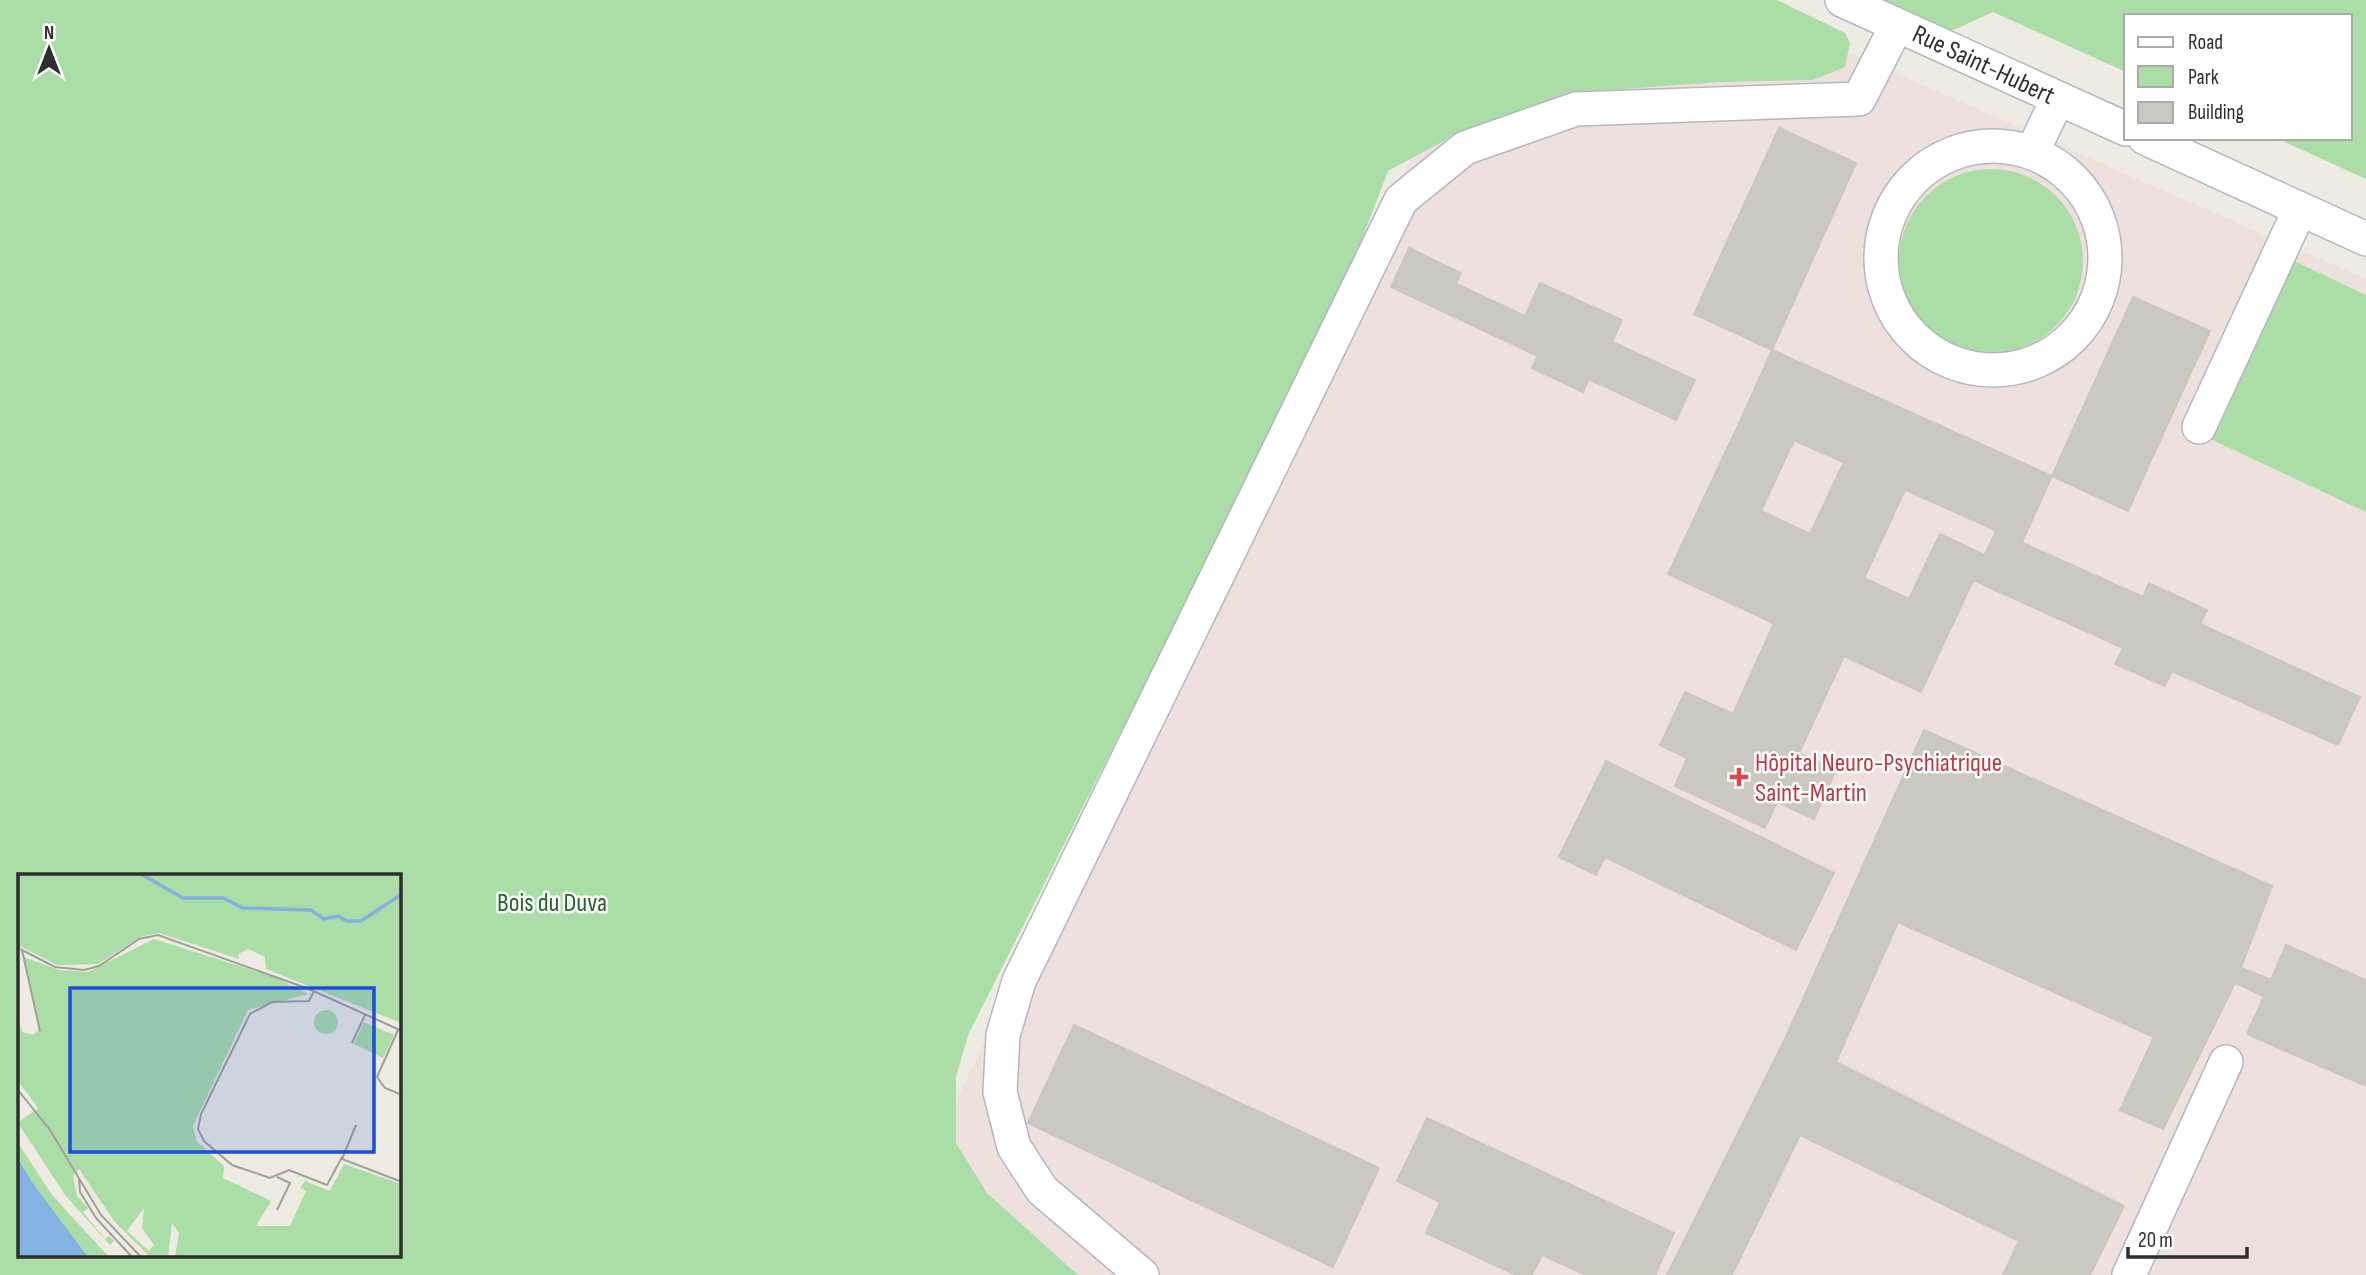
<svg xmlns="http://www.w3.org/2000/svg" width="2366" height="1275" viewBox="0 0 2366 1275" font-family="'Sofia Sans Condensed',sans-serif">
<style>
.medical{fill:#eee1dd}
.green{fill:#abdda6;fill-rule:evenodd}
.building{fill:#cac9c0;stroke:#c9c8bc;stroke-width:2}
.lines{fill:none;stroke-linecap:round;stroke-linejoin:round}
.minor-casing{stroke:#b6b6c0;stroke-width:36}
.minor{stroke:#fff;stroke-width:33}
.health-dot{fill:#e0444e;stroke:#fff;stroke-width:2.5}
.labels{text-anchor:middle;stroke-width:5;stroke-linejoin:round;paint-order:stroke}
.street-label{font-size:26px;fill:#2e2e2e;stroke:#fff}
.health-label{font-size:26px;fill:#be3a42;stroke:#fff;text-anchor:start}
.park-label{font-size:26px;fill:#246427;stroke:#fff}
.inset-river{fill:none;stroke:#83b1e2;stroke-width:3.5}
.inset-road{fill:none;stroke:#a19f9a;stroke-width:2}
.view{fill:#1d4ed8;fill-opacity:0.15;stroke:#1d4ed8;stroke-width:3.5}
.inset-edge{fill:none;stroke:#2e2e2e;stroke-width:3.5}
</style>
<rect width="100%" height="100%" fill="#edebe2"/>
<path class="medical" d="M1488 0H1728L2366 279V1275H872Z"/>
<path class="green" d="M0 0H1777L1845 33 1850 43 1845 67 1813 80 1719 82 1597 91 1524 111 1451 137 1388 171 1340 297 969 1033 956 1076V1143L987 1193 1078 1275H0ZM19 876H399V1256H19Z
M1877 0H2366V179L2276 138H2350V16H2126V72L1993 12 1949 32Z
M1899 261a92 92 0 1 1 184 0a92 92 0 1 1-184 0Z
M2292 260 2366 295V512L2208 438Z"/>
<path class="building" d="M1779 128 1856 163 1772 350 1694 314Z
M1409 248 1461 273 1456 284 1525 316 1512 344 1391 287Z
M1540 283 1622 320 1612 342 1695 380 1676 420 1589 379 1583 392 1532 368 1538 356 1512 344Z
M2133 297 2210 331 2128 511 2052 476Z
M1772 350 2052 476 2022 542 1742 417Z
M1742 417 1794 440 1761 511 1810 534 1844 462 1905 490 1864 578 1909 599 1940 534 1985 555 1921 692 1668 574Z
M1996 531 2143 597 2149 583 2207 610 2200 624 2360 697 2338 745 2172 671 2165 686 2115 664 2123 648 1973 580Z
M1774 623 1844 656 1799 753 1836 770 1814 819 1777 802 1765 828 1675 786 1687 758 1660 745 1685 692 1733 714Z
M1924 730 2272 886 2235 983 2163 1129 2120 1110 2154 1037 1898 922 1836 1062 1785 1039Z
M1606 761 1834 873 1796 950 1605 857 1596 875 1559 857Z
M2286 945 2366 980V1086L2247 1034 2264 996 2235 983 2242 968 2271 980Z
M1074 1025 1379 1168 1333 1267 1028 1123Z
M1785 1039 1836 1062 2124 1206 2090 1275H2003L2019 1241 1800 1135 1732 1275H1667Z
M1427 1118 1674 1233 1655 1275H1586L1542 1255 1532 1275H1516L1426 1233 1440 1202 1397 1181Z"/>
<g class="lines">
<g class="minor-casing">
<path id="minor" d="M1842 0 2126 129
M2145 138 2366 239
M1881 258a112 112 0 1 1 224 0a112 112 0 1 1-224 0Z
M2032 153 2058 98
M2199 427 2300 209
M1142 1275 1042 1190 1014 1147 1000 1092 1003 1035 1019 981 1401 200 1465 148 1576 109 1859 99 1897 25
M2129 1275 2226 1062"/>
</g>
<use href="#minor" class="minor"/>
</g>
<path class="health-dot" d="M1735.5 766.5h7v7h7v7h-7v7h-7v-7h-7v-7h7z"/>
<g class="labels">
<g class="street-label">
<text transform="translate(1984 64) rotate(25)" y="9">Rue Saint-Hubert</text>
</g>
<g class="health-label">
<text x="1755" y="771">Hôpital Neuro-Psychiatrique<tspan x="1755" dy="30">Saint-Martin</tspan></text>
</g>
<g class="park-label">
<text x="552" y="911">Bois du Duva</text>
</g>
</g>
<g transform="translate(18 874)">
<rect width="383" height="383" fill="#edebe2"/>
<path d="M0 0H383V149L248 95 247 83 230 75 220 80 221 85 141 59 122 63 80 90 39 91 0 71ZM136 65 259 104 290 120 230 136 175 252 179 268 206 292 205 304 253 327 238 352H272L288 317 282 314 287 307 312 317 326 290 383 310V383H157L161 359 154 349 150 383H132L97 348 61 295 55 302 59 322 70 334 65 338 87 365 91 362 96 367 92 371 47 321 0 249 20 234 0 207V144L4 158 15 161 21 156 6 83 41 96 70 98ZM126 334 124 354 136 371 131 377 109 357ZM296 148a12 12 0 1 1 24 0a12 12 0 1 1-24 0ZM346 148 376 161 365 184 336 170ZM0 269 34 321 91 383H70L14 308 0 283Z" fill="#abdda6" fill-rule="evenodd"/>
<path d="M0 284 14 308 70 383H0Z" fill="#83b1e2"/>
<path class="inset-river" d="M123 0 165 24H205L225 34 293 36 306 45 320 42 329 47H343L384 20"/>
<path class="inset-road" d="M0 74 37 93 66 96 81 92 121 65 140 61 291 115 384 157M4 76 22 157M296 117 291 127 254 128 232 140 183 240 180 255 186 267 214 291 252 304 271 296 309 311 324 283M380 156 359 203 367 214 384 221M334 169 347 141M0 216 32 256 83 341 123 383M338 251 324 285 384 308M259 303 272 309 259 336M61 305 62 318 78 344 114 383"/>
<path class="view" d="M52 114H356V278H52Z"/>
<rect width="383" height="383" class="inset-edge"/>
</g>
<rect x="2124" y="14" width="228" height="126" fill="#ffffff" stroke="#ababab" stroke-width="2"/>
<rect x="2138" y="37" width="35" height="10" fill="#ffffff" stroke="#ababab" stroke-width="2"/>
<text x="2188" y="49" font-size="21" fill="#2e2e2e">Road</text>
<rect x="2138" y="66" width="35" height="21" fill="#abdda6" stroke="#ababab" stroke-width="2"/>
<text x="2188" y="84" font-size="21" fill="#2e2e2e">Park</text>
<rect x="2138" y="102" width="35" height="21" fill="#cac9c0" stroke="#ababab" stroke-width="2"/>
<text x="2188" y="119" font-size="21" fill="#2e2e2e">Building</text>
<g transform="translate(49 49)" stroke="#ffffff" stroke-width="5" paint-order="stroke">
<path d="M0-5L12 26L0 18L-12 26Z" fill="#2e2e2e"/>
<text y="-10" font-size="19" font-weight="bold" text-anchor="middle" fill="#2e2e2e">N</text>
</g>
<path d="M2128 1247v10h119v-10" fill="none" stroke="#2e2e2e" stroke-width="3.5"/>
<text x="2138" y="1247" font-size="21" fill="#2e2e2e" stroke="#ffffff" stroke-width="5" paint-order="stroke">20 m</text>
</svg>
